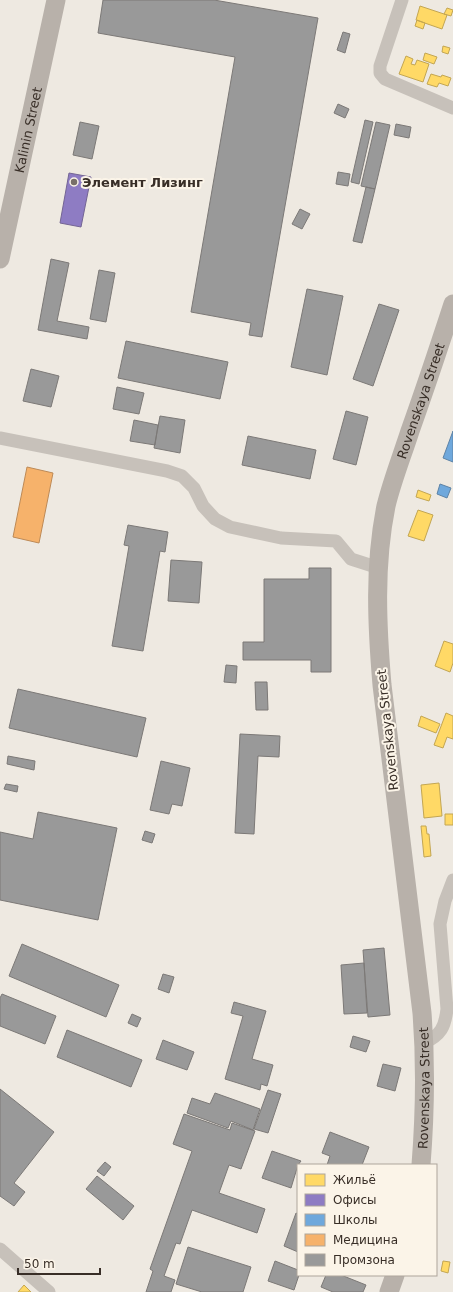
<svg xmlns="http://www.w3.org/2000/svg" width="453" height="1292" viewBox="0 0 453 1292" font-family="'DejaVu Sans',sans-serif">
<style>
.homes{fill:#ffd966;stroke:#c3a653}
.offices{fill:#8e7cc3;stroke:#746594}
.schools{fill:#6fa8dc;stroke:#5e83a6}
.health{fill:#f6b26b;stroke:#bd8a57}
.industry{fill:#999;stroke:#7c7977}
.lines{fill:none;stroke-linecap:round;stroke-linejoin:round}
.minor{stroke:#c7c1ba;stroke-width:13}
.secondary{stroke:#b8b1aa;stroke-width:19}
.poi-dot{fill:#786f68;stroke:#fbf4e8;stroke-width:1.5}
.labels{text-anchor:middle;stroke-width:4;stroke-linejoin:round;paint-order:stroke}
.street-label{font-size:13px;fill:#382e27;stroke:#fbf4e8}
.poi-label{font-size:13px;font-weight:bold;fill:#382e27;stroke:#fbf4e8;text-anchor:start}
</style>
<rect width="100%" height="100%" fill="#eee9e1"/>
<path class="homes" d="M420 6 447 15 442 29 416 20Z
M447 8 453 10 451 16 444 14Z
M417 20 425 23 423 29 415 26Z
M443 46 450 48 448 54 442 52Z
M425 53 437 57 434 64 423 60Z
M406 56 413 59 411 64 415 65 417 60 429 64 423 82 399 74Z
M431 74 441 77 442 75 451 78 448 86 439 83 437 87 427 84Z
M418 490 431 495 429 501 416 497Z
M418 510 433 515 424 541 408 536Z
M444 641 453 644V663L450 672 435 666Z
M446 713 453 716V739L447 737 443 748 434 745Z
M421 716 440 724 436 733 418 726Z
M439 783 442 816 424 818 421 785Z
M445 814H453V825H445Z
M421 826H426L427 834H429L431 856 424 857Z
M443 1261 450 1262 448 1273 441 1271Z
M24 1285 31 1292H18Z"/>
<path class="offices" d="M69 173 91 177 81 227 60 223Z"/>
<path class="schools" d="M453 431V462L443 458Z
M440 484 451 488 447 498 437 494Z"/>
<path class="health" d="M27 467 53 473 39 543 13 537Z"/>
<path class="industry" d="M103 0H214L318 18 262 337 249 335 251 323 191 312 235 57 98 33Z
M343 32 350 34 345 53 337 50Z
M338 104 349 109 345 118 334 113Z
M365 120 373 122 359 184 351 182Z
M80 122 99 126 92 159 73 155Z
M376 122 390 125 375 189 361 186Z
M396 124 411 127 409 138 394 135Z
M338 172 350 174 348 186 336 184Z
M366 187 375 189 362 243 353 241Z
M300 209 310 214 302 229 292 224Z
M51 259 69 263 57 321 89 327 87 339 38 330Z
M99 270 115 273 106 322 90 319Z
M307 289 343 296 327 375 291 367Z
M379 304 399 310 373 386 353 379Z
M126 341 228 362 220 399 118 378Z
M31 369 59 376 51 407 23 401Z
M117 387 144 393 139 414 113 409Z
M346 411 368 417 356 465 333 459Z
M160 416 185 420 180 453 154 448Z
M134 420 158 425 155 445 130 441Z
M248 436 316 450 310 479 242 465Z
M128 525 168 532 165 552 160 551 143 651 112 646 129 546 124 545Z
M171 560 202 562 199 603 168 601Z
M309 568H331V672H311V660H243V642H264V579H309Z
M226 665 237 666 236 683 224 682Z
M255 682H267L268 710H256Z
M18 689 146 718 137 757 9 728Z
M240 734 280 736 279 757 258 756 254 834 235 833Z
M8 756 35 761 34 770 7 764Z
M161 761 190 768 182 806 172 804 169 814 150 810Z
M6 784 18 786 17 792 4 789Z
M38 812 117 828 98 920 0 900V832L33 839Z
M145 831 155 834 152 843 142 840Z
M22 944 119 985 106 1017 9 976Z
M384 948 390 1015 368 1017 363 950Z
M364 963 367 1013 344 1014 341 965Z
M163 974 174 977 169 993 158 989Z
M2 994 56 1016 45 1044 0 1026V998Z
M234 1002 266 1011 252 1059 273 1065 267 1086 261 1084 260 1090 225 1079 243 1016 231 1013Z
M132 1014 141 1018 137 1027 128 1023Z
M67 1030 142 1060 131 1087 57 1057Z
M353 1036 370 1041 366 1052 350 1047Z
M163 1040 194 1052 187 1070 156 1059Z
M383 1064 401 1068 395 1091 377 1086Z
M0 1089 54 1132 14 1183 25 1192 14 1206 0 1196Z
M268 1090 281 1094 268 1133 254 1129Z
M215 1093 260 1109 253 1130 231 1121 228 1128 187 1113 192 1098 210 1104Z
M184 1114 230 1130 232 1123 255 1131 241 1169 229 1165 219 1193 265 1209 257 1233 192 1210 180 1244 176 1243 164 1276 175 1280 171 1292H146L153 1271 150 1269 192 1151 173 1144Z
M330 1132 369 1147 362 1165H327L330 1156 322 1153Z
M272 1151 301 1161 298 1165 291 1188 262 1178Z
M105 1162 111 1167 104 1176 97 1171Z
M97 1176 134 1206 123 1220 86 1189Z
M296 1213 298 1214V1252L284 1246Z
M188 1247 251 1267 243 1292H202L176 1284Z
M275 1261 298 1270V1275H299L294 1290 268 1281Z
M326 1275H341L366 1285 363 1292H333L321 1287Z"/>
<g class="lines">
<path class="minor" d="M402 0 380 66V73L385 79 453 108
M0 438 167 471 182 476 194 488 203 506 215 519 230 527 281 538 336 541 351 559 379 568
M424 1043C441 1035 445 1027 447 1009L440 924 445 901 453 880
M0 1249 49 1292"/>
<g class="secondary">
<path id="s1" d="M0 259 56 0"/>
<path id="s2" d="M421 1165C425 1114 426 1064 422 1013L382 685C377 626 374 565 386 506 392 481 402 456 410 431 425 389 439 347 453 304"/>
<path d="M389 1292 395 1275"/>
</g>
</g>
<circle class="poi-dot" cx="74" cy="182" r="4"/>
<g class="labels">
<g class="street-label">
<text dy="5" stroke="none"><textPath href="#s1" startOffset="132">Kalinin Street</textPath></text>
<text dy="5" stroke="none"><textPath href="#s2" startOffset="773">Rovenskaya Street</textPath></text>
<text transform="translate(387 730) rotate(-96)" y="5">Rovenskaya Street</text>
<text dy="5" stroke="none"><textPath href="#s2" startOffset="77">Rovenskaya Street</textPath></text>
</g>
<g class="poi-label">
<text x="82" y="187">Элемент Лизинг</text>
</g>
</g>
<rect x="297" y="1164" width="140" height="112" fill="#fbf4e8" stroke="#ada59b"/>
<rect x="305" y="1174" width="20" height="12" fill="#ffd966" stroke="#ada59b"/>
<text x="333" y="1184" font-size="12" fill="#382e27">Жильё</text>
<rect x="305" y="1194" width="20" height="12" fill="#8e7cc3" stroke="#ada59b"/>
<text x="333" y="1204" font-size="12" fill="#382e27">Офисы</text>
<rect x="305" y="1214" width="20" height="12" fill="#6fa8dc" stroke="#ada59b"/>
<text x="333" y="1224" font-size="12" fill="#382e27">Школы</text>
<rect x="305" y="1234" width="20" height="12" fill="#f6b26b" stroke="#ada59b"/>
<text x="333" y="1244" font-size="12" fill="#382e27">Медицина</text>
<rect x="305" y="1254" width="20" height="12" fill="#999999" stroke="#ada59b"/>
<text x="333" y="1264" font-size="12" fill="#382e27">Промзона</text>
<path d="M18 1268v6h82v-6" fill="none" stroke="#382e27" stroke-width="2"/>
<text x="24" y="1268" font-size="12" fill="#382e27" stroke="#fbf4e8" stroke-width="3" paint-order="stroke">50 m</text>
</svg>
